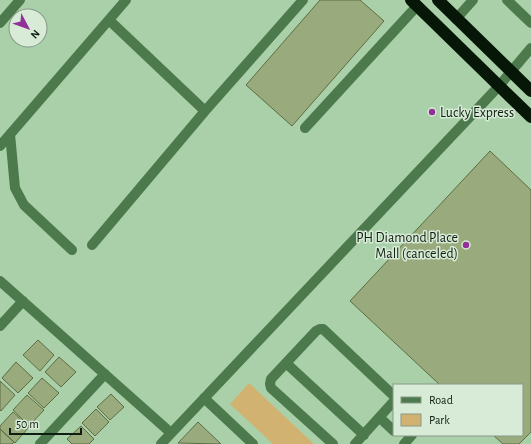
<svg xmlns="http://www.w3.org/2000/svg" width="531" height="444" viewBox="0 0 531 444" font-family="'Alegreya Sans',sans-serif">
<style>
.green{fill:#d1b271}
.building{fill:#99ab7d;stroke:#5d6d42}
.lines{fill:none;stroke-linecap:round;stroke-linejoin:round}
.minor{stroke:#4c7a4d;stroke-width:10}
.highway{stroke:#061607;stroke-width:12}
.poi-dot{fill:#913099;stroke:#d8ebd7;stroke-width:1.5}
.labels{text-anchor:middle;stroke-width:3;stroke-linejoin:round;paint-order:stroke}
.poi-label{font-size:14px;fill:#0f1e10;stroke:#d8ebd7;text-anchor:start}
</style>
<rect width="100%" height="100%" fill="#aad0aa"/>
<path class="green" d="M249 383 314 444H273L230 404Z"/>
<path class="building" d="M320 0H360L384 21 292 126 246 85Z
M490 151 531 190V432L519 444H503L493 435H522V385H440L350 301Z
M38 340 54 355 40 371 23 355Z
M59 357 76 372 61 387 45 372Z
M16 362 33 378 18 393 2 378Z
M42 378 59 393 44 408 28 393Z
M0 381 15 395 1 411 0 410Z
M111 394 124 407 110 420 97 407Z
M27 395 44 410 29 426 13 410Z
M96 409 109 422 95 436 82 423Z
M13 412 29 427 15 443 0 429V426Z
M198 422 221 444 178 443Z
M81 426 94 439 89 444H72L67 439Z
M0 429 14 442 12 444H0Z"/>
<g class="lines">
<path class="minor" d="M507 0 531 23
M456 19 473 0
M109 20 205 111
M0 23 20 0
M305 128 417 6
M10 134 15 188 24 205 72 250
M0 146 126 0
M92 245 205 111 303 0
M0 281 171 433
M0 326 23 301
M286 363 364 435
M204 398 253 444
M380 418 394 431
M40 444 105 374
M161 444 499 86 531 48
M333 444 271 388 270 384 271 379 316 331 320 329H323L394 396
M355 444 394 401
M404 444 412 435"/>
<path class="highway" d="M411 0 531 117
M438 0 531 91"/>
</g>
<g class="poi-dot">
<circle cx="432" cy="112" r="4"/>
<circle cx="466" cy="245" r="4"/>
</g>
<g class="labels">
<g class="poi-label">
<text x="440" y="117">Lucky Express</text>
<text x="458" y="242" text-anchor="end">PH Diamond Place<tspan x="458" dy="16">Mall (canceled)</tspan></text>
</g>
</g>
<rect x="393" y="384" width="130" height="52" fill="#d8ebd7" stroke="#889987"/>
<rect x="401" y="397" width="20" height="6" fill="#4c7a4d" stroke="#889987"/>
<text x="429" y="404" font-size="12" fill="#0f1e10">Road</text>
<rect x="401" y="414" width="20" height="12" fill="#d1b271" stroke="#889987"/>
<text x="429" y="424" font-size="12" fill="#0f1e10">Park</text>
<g transform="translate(28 28) rotate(131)"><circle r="19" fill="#d8ebd7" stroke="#889987"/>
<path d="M0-3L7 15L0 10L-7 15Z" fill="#913099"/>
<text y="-6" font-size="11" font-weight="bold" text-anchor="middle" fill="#0f1e10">N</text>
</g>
<path d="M10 428v6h71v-6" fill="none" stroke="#0f1e10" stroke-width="2"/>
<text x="16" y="428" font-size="12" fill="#0f1e10" stroke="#d8ebd7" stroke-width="3" paint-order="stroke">50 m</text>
</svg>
